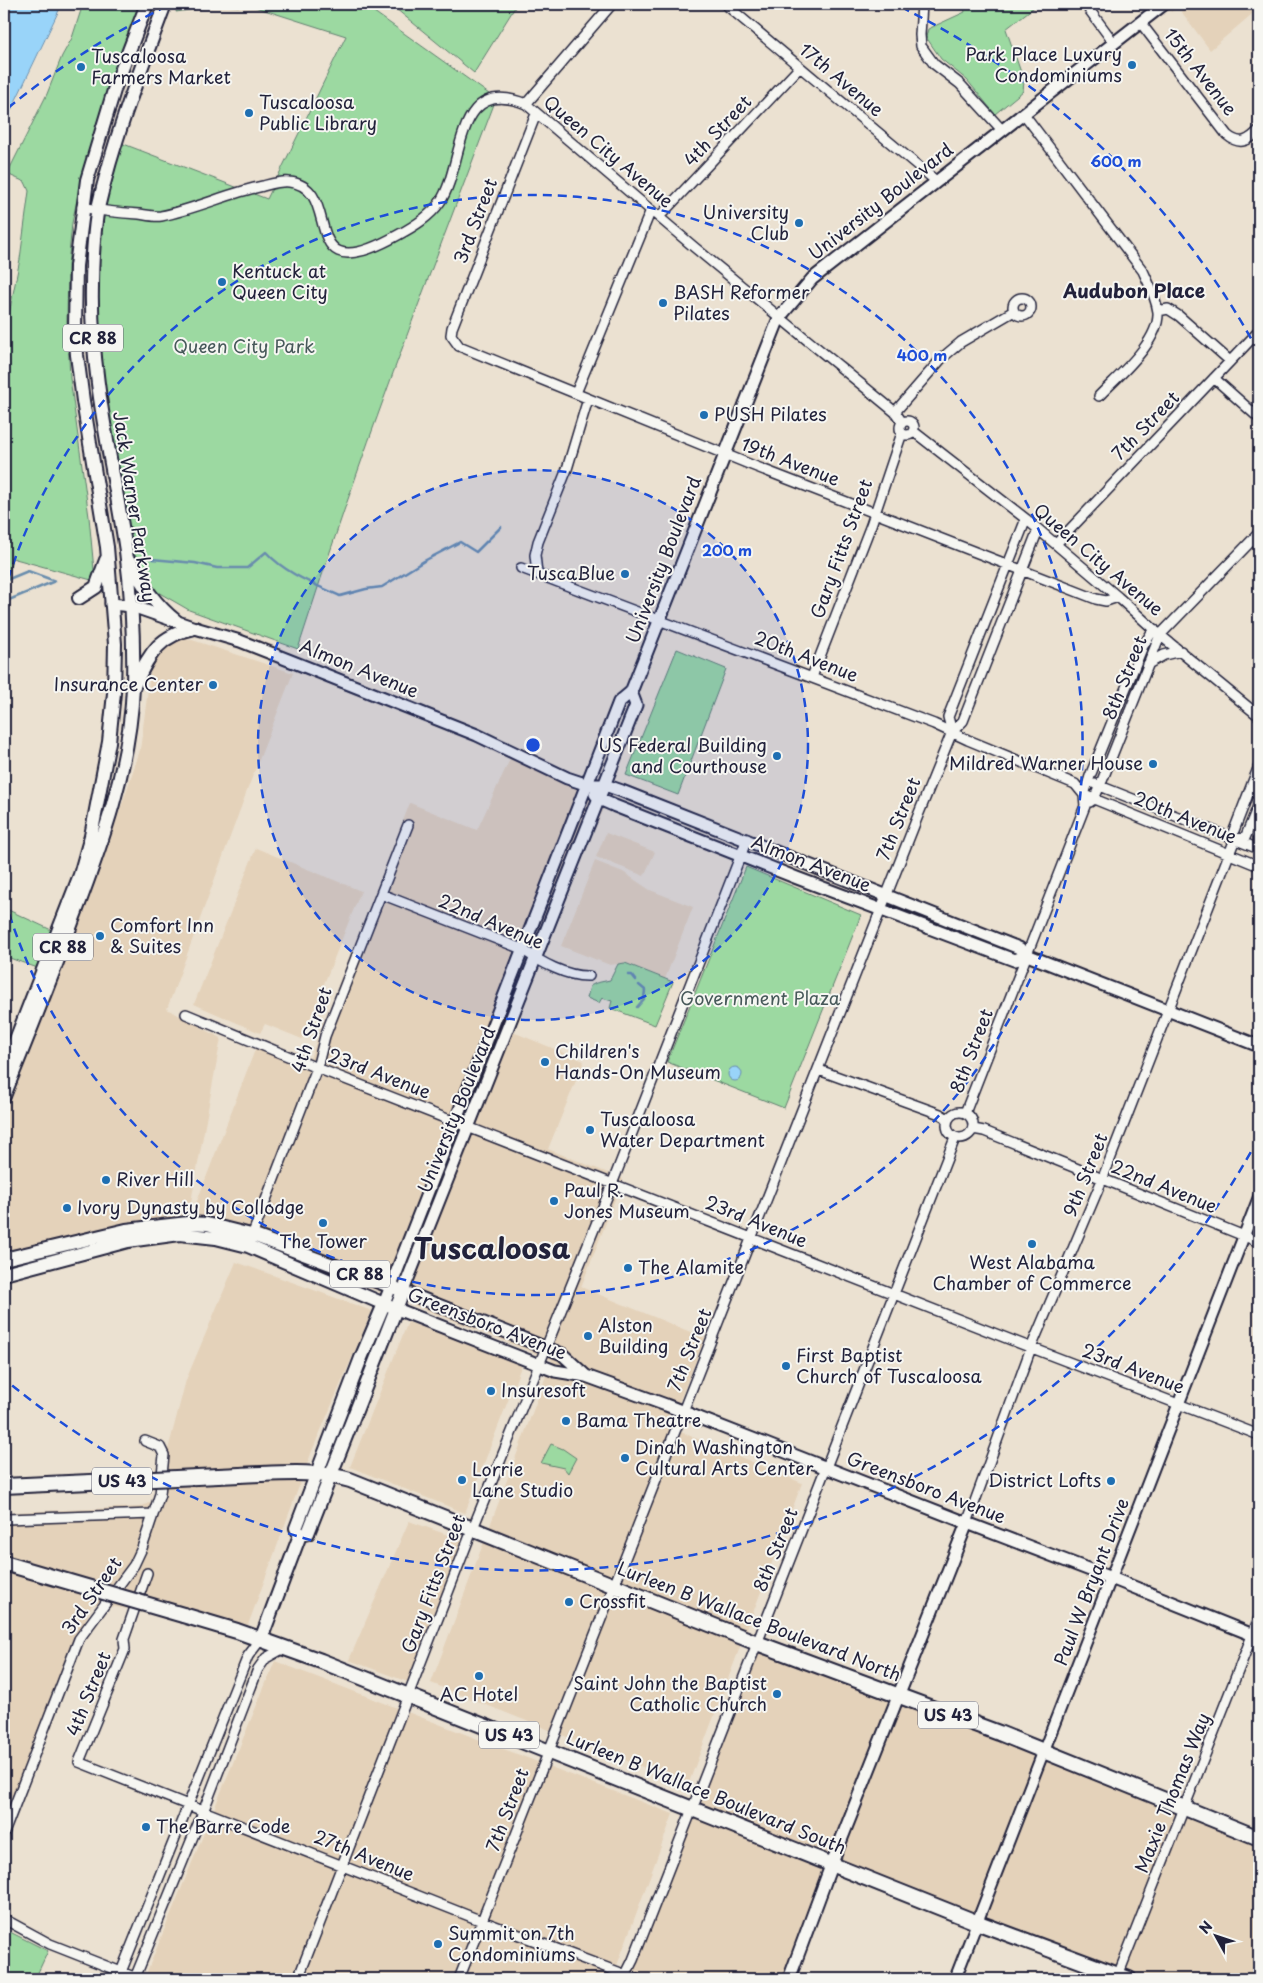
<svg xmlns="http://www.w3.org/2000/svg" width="1263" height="1983" viewBox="0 0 1263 1983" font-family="'Playpen Sans',sans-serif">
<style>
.built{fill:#e4d2ba}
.green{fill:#9cd9a1;stroke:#5f7e6e}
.water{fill:#99d4f9;stroke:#698dad}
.pier{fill:#ebe1d1}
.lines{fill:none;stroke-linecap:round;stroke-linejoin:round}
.stream{stroke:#698dad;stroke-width:2.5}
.minor-casing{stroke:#22223b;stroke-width:12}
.tertiary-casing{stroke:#22223b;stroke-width:14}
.secondary-casing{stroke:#22223b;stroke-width:15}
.primary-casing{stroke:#22223b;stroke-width:16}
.trunk-casing{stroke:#22223b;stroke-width:18}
.minor{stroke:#f6f6f2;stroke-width:9}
.tertiary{stroke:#f6f6f2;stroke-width:10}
.secondary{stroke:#f6f6f2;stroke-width:11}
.primary{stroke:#f6f6f2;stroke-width:12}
.trunk{stroke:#f6f6f2;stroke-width:14}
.trunk-bridge-casing{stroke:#22223b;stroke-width:18;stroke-linecap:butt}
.trunk-bridge{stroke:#f6f6f2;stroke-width:14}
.ring{fill:none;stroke:#1d4ed8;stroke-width:2.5;stroke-dasharray:9 6}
.poi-dot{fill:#1f6fb2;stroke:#f6f6f2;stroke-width:2}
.labels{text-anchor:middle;stroke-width:4;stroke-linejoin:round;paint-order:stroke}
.shield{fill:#f6f6f2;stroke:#626272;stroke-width:1}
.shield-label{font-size:16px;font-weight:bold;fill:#22223b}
.poi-label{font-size:18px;fill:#22223b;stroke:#f6f6f2;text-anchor:start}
.street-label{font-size:18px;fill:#22223b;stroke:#f6f6f2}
.park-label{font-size:18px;fill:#47595a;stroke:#f6f6f2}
.neighbourhood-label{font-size:19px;font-weight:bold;fill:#22223b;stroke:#f6f6f2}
.town-label{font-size:28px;font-weight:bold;fill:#22223b;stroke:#f6f6f2}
.centre{fill:#1d4ed8;stroke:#f6f6f2;stroke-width:2.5}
.ring-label{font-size:15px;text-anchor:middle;font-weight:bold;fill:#1d4ed8;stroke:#f6f6f2;stroke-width:4;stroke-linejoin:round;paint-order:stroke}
</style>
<rect width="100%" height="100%" fill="#ebe1d1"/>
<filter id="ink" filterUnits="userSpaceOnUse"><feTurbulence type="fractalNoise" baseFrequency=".02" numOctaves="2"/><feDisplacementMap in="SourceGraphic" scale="10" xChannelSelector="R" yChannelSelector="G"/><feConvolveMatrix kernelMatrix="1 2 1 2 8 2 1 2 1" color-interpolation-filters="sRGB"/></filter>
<g filter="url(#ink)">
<path class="built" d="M1165 4H1259V8L1210 50 1178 7 1171 12Z
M183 637 293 673 248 788 167 1009 221 1038 189 1213 4 1251V1106L119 813 140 750 151 667 162 647Z
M516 746 612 792 501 1027 584 1061 548 1149 623 1179 581 1287 705 1338 669 1427 802 1483 688 1785 431 1683 552 1360 191 1217 258 1042 310 1058 410 803 477 830Z
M606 833 655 852 644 876 596 857Z
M256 848 361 891 302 1039 265 1024 260 1033 194 1004Z
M595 861 623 872 650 890 693 907 665 979 625 963 610 965 561 946Z
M236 1262 372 1311 312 1451 248 1625 92 1604 4 1819V1514L17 1512 140 1507 155 1500 186 1380Z
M408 1322 522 1364 465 1513 350 1467Z
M409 1521 462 1540 408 1682 349 1660Z
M757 1643 1259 1839V1979H1128L833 1863 789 1979H636L626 1976Z
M275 1661 673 1814 612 1979H144Z"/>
<path class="green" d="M83 4H140L98 119 81 181 72 223 68 266 67 321 70 378 89 517 95 581 12 558 4 599V339L20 259 29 191 25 182 7 174 47 94 62 56 72 38Z
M178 4H363L496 99C427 281 357 463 298 649L189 610 156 591 125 548 93 342 99 216 121 143 267 199 346 36 255 7 221 5 176 12Z
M390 4H517L474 73Z
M963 4H1038L1006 29 1024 81 1023 91 995 114 967 80 941 59 926 37 928 29 965 12Z
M677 649 726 669 678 795 626 775Z
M746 867 861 915 784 1108 667 1062Z
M4 908 60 934 46 971 4 956Z
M625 963 673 982 655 1025 610 1008 612 1001 602 998 599 1003 587 998 590 986 596 983 610 980 618 964Z
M551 1444 563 1449 576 1458 568 1473 564 1468 541 1463Z
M4 1929 48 1951 35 1979H4Z"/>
<path class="water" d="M4 4H62L4 125Z
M728 1074a7 7 0 1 1 14 0a7 7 0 1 1-14 0Z"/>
<path class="pier" d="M63 8 6 126 4 127 58 14Z"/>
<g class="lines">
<path class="stream" d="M152 559 195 563 217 568H247L266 552C286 574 314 584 340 596L366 589 382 587 424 561 460 542 476 552 501 527
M4 581 28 571 55 581
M4 602 55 581
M628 975H632L636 980
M637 1007 644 999 645 990 639 985"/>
<g class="minor-casing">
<path id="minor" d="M725 4 936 181
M922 4 920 35 921 46 934 64 960 84 1002 130
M1085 4 1114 43
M1140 22 1227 135C1240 146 1249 141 1259 130
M526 104 612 4
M536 114 452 328 451 335 459 346 749 464 1096 599 1106 601 1118 597
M1024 114 1143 271C1149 284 1156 297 1158 312 1160 342 1118 376 1099 396
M82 207C101 211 120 213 139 214 146 215 154 217 161 216 196 209 229 193 263 186 271 184 281 181 289 182 347 187 291 295 398 235 413 227 430 217 440 202 465 166 453 74 526 104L694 247 895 412 902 422
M659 217 800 67
M1013 307a9 9 0 1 1 18 0a9 9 0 1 1-18 0Z
M1158 311 1168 309 1179 316 1230 361
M1214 378 1259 418
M576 393 651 210
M895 412 942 358 961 342 1014 311
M900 428a7 7 0 1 1 14 0a7 7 0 1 1-14 0Z
M913 431 1026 519 1118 597 1160 635 1259 716
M1056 544 1259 331
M521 568 934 724 968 740 1075 784 1084 795 1094 799 1259 866
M537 573 535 555 538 542 567 469 588 399
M1148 664 1164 655 1181 651
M812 677 871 525 902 433
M952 732 948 717 1026 519
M1095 784 1259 849
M1090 802 1094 799 1102 781 1160 635 1259 533
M1235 839 1245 838 1259 804
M381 894 522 949C540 962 567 977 589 976
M186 1014 317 1068 1019 1343 1259 1435
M819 1070 940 1114 948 1119
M947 1125a13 13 0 1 1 26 0a13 13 0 1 1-26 0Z
M965 1113 1085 806 1084 795 1090 776 1143 646 1154 629
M973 1129 984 1131 1259 1242
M250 1241 317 1068 325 1036 408 825
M4 1520 6 1519 153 1514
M967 1523 1031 1348 1102 1180 1235 839 1233 833 1259 766
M147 1573 124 1639 125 1649 79 1762 482 1921 637 1979
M4 1833 79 1639 134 1565 142 1548 160 1494 164 1455 160 1447 145 1441
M4 1919 50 1944 139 1979
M121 1972 248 1656 261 1639
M135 1978 203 1812 258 1669 266 1658 284 1648
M1117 1978 1259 1618
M298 1979 473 1528 607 1197 747 839
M459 1979 919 813 952 732 963 721 1038 530
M617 1979 626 1974 633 1960 955 1138"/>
</g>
<g class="tertiary-casing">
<path id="tertiary" d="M955 1979 1259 1197"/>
</g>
<g class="secondary-casing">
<path id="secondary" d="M1164 4 812 279 779 318 631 692 619 702 384 1304 555 1371 586 1376 666 1405 967 1523 1111 1578 1253 1635 1259 1634
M111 604 132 606 195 628 240 641 296 663 477 735 567 778 588 785H605L622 791 1019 948 1027 955 1259 1046
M595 794 599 799 615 806 797 878 1014 960 1027 955
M586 1376 562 1354 403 1291 636 705 631 692
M1253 1635 1259 1647
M789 1979 832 1863 967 1523"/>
</g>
<g class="primary-casing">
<path id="primary" d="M131 562C142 586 156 605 176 621
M79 598 96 587 106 560
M134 686C150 654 157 636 195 628
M4 1070 80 875 91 836 109 742 114 693 115 644 107 547 83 401 77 355 75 330 76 266 87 180 115 87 147 4
M4 1096C28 1036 52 977 74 917 102 843 130 767 133 687 134 641 132 596 126 551 113 463 90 377 92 287 92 265 94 229 98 208 114 138 140 71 165 4
M4 1259 126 1230 188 1223 207 1224 255 1236 403 1291 308 1533 300 1535
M4 1274 128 1241 180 1234 216 1238 248 1246 384 1304 361 1358 296 1528 300 1535 261 1639"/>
</g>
<g class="trunk-casing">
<path id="trunk" d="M240 1475C276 1474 314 1469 350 1480L757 1643 999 1733 1259 1838
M183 1615 237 1631 321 1661 976 1922 1129 1979"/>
</g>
<use href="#minor" class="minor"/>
<use href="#tertiary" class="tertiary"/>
<use href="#secondary" class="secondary"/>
<use href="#primary" class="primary"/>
<use href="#trunk" class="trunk"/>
<g class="trunk-bridge-casing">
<path id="trunk-bridge" d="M4 1486 240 1475
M4 1563 183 1615"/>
</g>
<use href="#trunk-bridge" class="trunk-bridge"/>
</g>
</g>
<circle cx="533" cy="745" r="275" fill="#1d4ed8" fill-opacity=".12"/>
<g class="ring">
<circle cx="533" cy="745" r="275"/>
<path d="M4 593A550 550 0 1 1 4 897"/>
<path d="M1258 1139A825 825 0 0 1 8 1382M8 108A825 825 0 0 1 165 7M901 7A825 825 0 0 1 1258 351"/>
</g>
<g class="poi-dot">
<circle cx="1132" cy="65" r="5"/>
<circle cx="81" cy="67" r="5"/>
<circle cx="249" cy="113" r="5"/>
<circle cx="799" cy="223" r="5"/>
<circle cx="222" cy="282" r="5"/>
<circle cx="663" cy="303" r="5"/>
<circle cx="704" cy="415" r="5"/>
<circle cx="625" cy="574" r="5"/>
<circle cx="213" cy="685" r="5"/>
<circle cx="777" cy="756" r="5"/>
<circle cx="1153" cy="764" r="5"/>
<circle cx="100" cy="936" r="5"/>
<circle cx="545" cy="1062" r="5"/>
<circle cx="590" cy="1130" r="5"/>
<circle cx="106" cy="1180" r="5"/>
<circle cx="554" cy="1201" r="5"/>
<circle cx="67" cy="1208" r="5"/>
<circle cx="323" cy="1223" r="5"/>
<circle cx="1032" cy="1244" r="5"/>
<circle cx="628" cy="1268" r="5"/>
<circle cx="588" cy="1336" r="5"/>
<circle cx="786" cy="1366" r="5"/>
<circle cx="491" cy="1391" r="5"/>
<circle cx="566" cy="1421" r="5"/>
<circle cx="625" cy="1458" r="5"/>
<circle cx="462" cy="1480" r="5"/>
<circle cx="1111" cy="1481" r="5"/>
<circle cx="569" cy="1602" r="5"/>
<circle cx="479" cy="1676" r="5"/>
<circle cx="777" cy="1694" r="5"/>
<circle cx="146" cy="1827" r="5"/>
<circle cx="438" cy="1944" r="5"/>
</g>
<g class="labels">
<g class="shield">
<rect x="63" y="324.5" width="60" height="27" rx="4"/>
<rect x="33" y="933.5" width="60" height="27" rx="4"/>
<rect x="330" y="1260.5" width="60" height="27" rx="4"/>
<rect x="92" y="1467.5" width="60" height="27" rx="4"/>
<rect x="918" y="1701.5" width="60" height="27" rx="4"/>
<rect x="479" y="1721.5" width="60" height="27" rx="4"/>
</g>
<g class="shield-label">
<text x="93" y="344">CR 88</text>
<text x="63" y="953">CR 88</text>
<text x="360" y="1280">CR 88</text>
<text x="122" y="1487">US 43</text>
<text x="948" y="1721">US 43</text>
<text x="509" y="1741">US 43</text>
</g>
<g class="poi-label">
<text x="1122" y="61" text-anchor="end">Park Place Luxury<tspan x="1122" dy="21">Condominiums</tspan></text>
<text x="91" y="63">Tuscaloosa<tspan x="91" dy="21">Farmers Market</tspan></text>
<text x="259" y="109">Tuscaloosa<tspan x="259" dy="21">Public Library</tspan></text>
<text x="789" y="219" text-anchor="end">University<tspan x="789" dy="21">Club</tspan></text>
<text x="232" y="278">Kentuck at<tspan x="232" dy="21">Queen City</tspan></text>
<text x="673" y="299">BASH Reformer<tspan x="673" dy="21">Pilates</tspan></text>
<text x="714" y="421">PUSH Pilates</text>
<text x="615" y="580" text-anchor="end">TuscaBlue</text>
<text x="203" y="691" text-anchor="end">Insurance Center</text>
<text x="767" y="752" text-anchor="end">US Federal Building<tspan x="767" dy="21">and Courthouse</tspan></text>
<text x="1143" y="770" text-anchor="end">Mildred Warner House</text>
<text x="110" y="932">Comfort Inn<tspan x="110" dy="21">&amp; Suites</tspan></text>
<text x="555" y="1058">Children's<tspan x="555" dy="21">Hands-On Museum</tspan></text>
<text x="600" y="1126">Tuscaloosa<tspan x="600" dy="21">Water Department</tspan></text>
<text x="116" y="1186">River Hill</text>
<text x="564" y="1197">Paul R.<tspan x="564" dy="21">Jones Museum</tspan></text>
<text x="77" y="1214">Ivory Dynasty by Collodge</text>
<text x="323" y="1248" text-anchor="middle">The Tower</text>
<text x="1032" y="1269" text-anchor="middle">West Alabama<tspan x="1032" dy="21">Chamber of Commerce</tspan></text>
<text x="638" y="1274">The Alamite</text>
<text x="598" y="1332">Alston<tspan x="598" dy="21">Building</tspan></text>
<text x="796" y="1362">First Baptist<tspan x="796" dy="21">Church of Tuscaloosa</tspan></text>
<text x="501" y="1397">Insuresoft</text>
<text x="576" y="1427">Bama Theatre</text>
<text x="635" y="1454">Dinah Washington<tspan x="635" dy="21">Cultural Arts Center</tspan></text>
<text x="472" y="1476">Lorrie<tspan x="472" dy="21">Lane Studio</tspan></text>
<text x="1101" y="1487" text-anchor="end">District Lofts</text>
<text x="579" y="1608">Crossfit</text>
<text x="767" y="1690" text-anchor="end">Saint John the Baptist<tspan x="767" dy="21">Catholic Church</tspan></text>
<text x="479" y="1701" text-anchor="middle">AC Hotel</text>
<text x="156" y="1833">The Barre Code</text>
<text x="448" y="1940">Summit on 7th<tspan x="448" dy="21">Condominiums</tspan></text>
</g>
<g class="street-label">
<text transform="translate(1200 72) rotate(52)" y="6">15th Avenue</text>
<text transform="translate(841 80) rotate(40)" y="6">17th Avenue</text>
<text transform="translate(718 131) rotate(-47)" y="6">4th Street</text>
<text transform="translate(608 152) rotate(40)" y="6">Queen City Avenue</text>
<text transform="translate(881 202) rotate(-38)" y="6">University Boulevard</text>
<text transform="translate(476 221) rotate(-69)" y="6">3rd Street</text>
<text transform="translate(1146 426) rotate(-46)" y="6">7th Street</text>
<text transform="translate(790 462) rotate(21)" y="6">19th Avenue</text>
<text transform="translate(134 507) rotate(81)" y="6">Jack Warner Parkway</text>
<text transform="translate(842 549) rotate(-70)" y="6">Gary Fitts Street</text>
<text transform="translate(664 560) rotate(-69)" y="6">University Boulevard</text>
<text transform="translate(1098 560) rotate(40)" y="6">Queen City Avenue</text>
<text transform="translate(806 657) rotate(21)" y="6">20th Avenue</text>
<text transform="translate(359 669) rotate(22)" y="6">Almon Avenue</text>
<text transform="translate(1125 678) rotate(-68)" y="6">8th Street</text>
<text transform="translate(1185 818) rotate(22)" y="6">20th Avenue</text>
<text transform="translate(899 819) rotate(-68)" y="6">7th Street</text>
<text transform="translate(811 864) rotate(21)" y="6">Almon Avenue</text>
<text transform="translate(491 922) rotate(23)" y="6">22nd Avenue</text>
<text transform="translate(312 1030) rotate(-71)" y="6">4th Street</text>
<text transform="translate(972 1051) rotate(-69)" y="6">8th Street</text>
<text transform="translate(379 1074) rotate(21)" y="6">23rd Avenue</text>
<text transform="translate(457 1110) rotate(-68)" y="6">University Boulevard</text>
<text transform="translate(1086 1175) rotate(-68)" y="6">9th Street</text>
<text transform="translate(1164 1187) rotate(22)" y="6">22nd Avenue</text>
<text transform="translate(756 1222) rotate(22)" y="6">23rd Avenue</text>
<text transform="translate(487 1324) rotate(21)" y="6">Greensboro Avenue</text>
<text transform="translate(690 1350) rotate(-68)" y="6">7th Street</text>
<text transform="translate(1133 1369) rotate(21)" y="6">23rd Avenue</text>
<text transform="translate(926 1488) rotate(21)" y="6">Greensboro Avenue</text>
<text transform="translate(776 1550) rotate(-68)" y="6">8th Street</text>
<text transform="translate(1092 1582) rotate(-69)" y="6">Paul W Bryant Drive</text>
<text transform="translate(434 1584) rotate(-69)" y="6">Gary Fitts Street</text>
<text transform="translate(92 1596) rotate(-55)" y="6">3rd Street</text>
<text transform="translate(759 1622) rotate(21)" y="6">Lurleen B Wallace Boulevard North</text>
<text transform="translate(89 1694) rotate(-68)" y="6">4th Street</text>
<text transform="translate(706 1793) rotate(22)" y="6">Lurleen B Wallace Boulevard South</text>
<text transform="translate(1173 1793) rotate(-68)" y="6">Maxie Thomas Way</text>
<text transform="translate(508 1810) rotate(-69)" y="6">7th Street</text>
<text transform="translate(364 1856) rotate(22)" y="6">27th Avenue</text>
</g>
<g class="park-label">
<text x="244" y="353">Queen City Park</text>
<text x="760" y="1005">Government Plaza</text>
</g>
<g class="neighbourhood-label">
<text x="1134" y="298">Audubon Place</text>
</g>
<g class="town-label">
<text x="492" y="1259">Tuscaloosa</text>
</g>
</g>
<circle cx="533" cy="745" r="8" class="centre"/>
<g class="ring-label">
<text x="1116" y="167">600 m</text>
<text x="922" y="361">400 m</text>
<text x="727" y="556">200 m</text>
</g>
<rect width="1263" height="1983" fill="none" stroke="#f6f6f2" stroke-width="20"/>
<rect x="10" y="10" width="1243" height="1963" fill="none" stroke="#22223b" stroke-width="2" filter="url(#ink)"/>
<g transform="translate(1216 1936) rotate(310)" stroke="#f6f6f2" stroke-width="4" paint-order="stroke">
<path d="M0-4L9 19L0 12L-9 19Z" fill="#22223b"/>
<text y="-8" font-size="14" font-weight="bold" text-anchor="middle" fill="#22223b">N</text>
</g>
</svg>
